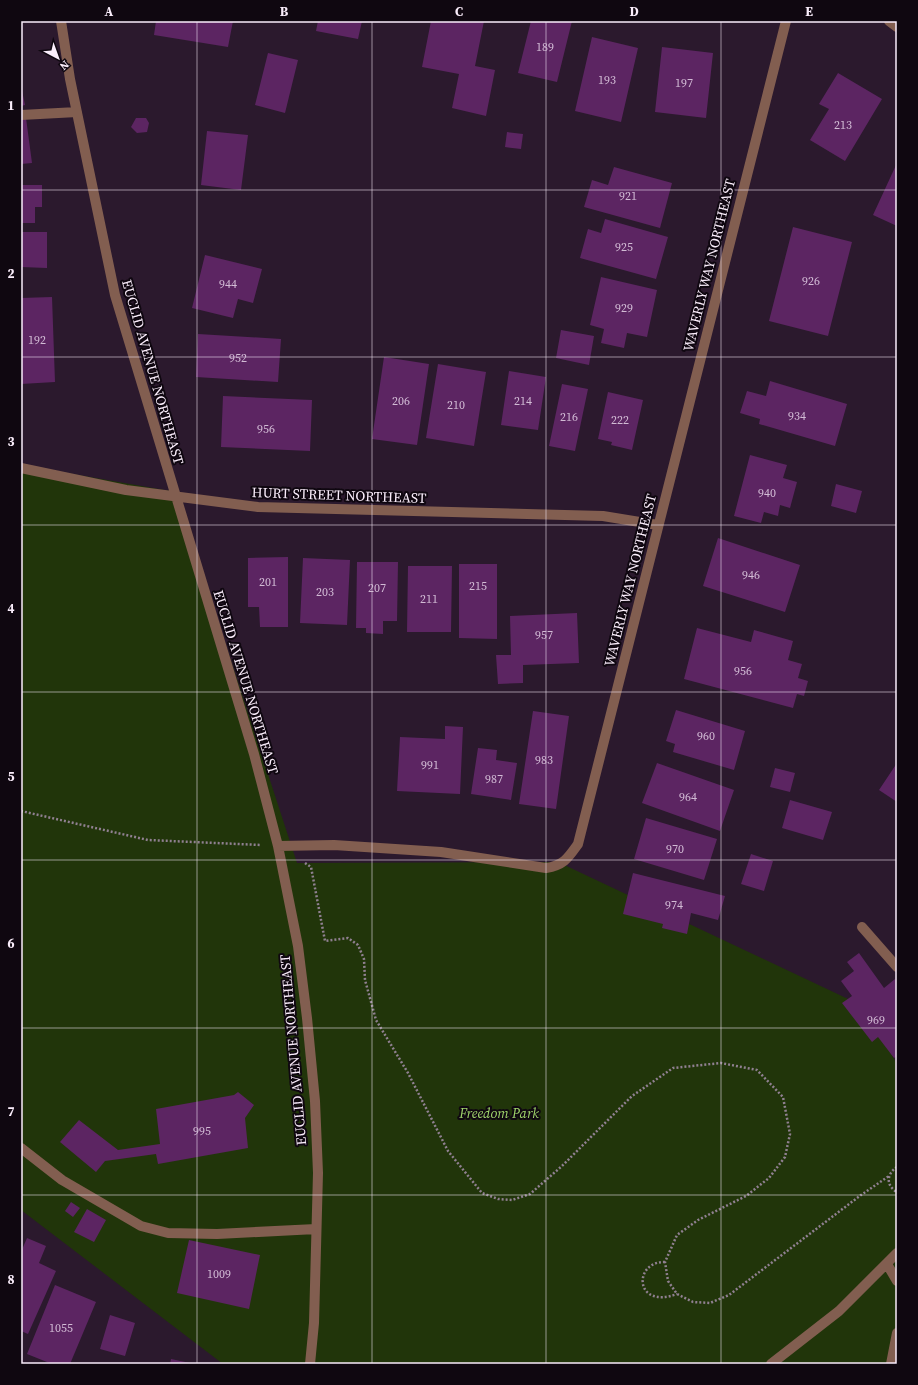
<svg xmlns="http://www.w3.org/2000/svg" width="918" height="1385" viewBox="0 0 918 1385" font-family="'Source Serif 4',serif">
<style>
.green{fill:#21350a}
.building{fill:#5c2562}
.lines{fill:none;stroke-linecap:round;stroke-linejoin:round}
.path{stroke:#908091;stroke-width:2.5;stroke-dasharray:2 2;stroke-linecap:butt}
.minor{stroke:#825e50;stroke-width:10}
.grid{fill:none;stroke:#faedfb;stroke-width:1;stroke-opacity:0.55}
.labels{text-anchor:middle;stroke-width:4;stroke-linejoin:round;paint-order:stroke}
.number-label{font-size:12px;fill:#d2bbd5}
.street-label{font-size:14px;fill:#faedfb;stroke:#0f0710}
.park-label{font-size:14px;font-style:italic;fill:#9fd46b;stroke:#0f0710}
.neatline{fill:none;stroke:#faedfb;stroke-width:1.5}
.grid-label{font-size:13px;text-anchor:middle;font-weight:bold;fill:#faedfb}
</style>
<rect width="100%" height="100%" fill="#2b192d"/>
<path class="green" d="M21 465 176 492 297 863 558 862 863 1006 897 1064V1364H223L21 1210Z"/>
<path class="building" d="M156 21H233L228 47 154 35Z
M318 21H362L358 39 316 31Z
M431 21H484L475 66 495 70 486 116 452 108 459 74 422 67Z
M531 21H572L557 82 518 73Z
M592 37 638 48 621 122 575 111Z
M662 47 713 53 706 118 655 112Z
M268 53 298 60 285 113 255 105Z
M838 73 882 99 845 161 810 140 829 109 819 104Z
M21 86 25 105 21 106Z
M26 118 32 163 21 164V119Z
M136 118H146L149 123 147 132 137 133 131 127Z
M207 131 248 135 241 190 201 185Z
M507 132 523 134 521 149 505 147Z
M897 163V226L873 215Z
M614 167 672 183 660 228 584 207 592 180 608 185Z
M21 185H42V207H35V223H21Z
M605 219 668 237 656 279 580 258 588 229 601 233Z
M793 227 852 242 828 336 769 321Z
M21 232H47V268L21 267Z
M205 255 262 269 253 303 238 299 233 318 192 308Z
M601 277 657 290 647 337 627 333 624 348 601 343 604 329 590 325Z
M52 297 55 382 21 384V298Z
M561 330 594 336 589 365 556 358Z
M198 334 281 339 278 382 196 377Z
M384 357 429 364 417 445 372 439Z
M438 364 486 372 474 446 426 438Z
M509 371 546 377 538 430 501 425Z
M770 381 847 404 835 446 759 424 760 419 740 413 747 391 766 396Z
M562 384 588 389 575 451 549 446Z
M608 392 643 400 632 450 611 445 612 442 598 439Z
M223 396 312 400 310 451 221 447Z
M750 455 787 465 783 478 797 482 790 508 780 505 778 516 764 512 761 523 734 516Z
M836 484 862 491 856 513 831 506Z
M718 538 800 565 785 612 703 586Z
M288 557V627H260L259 607H248V558Z
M303 558 350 560 347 625 300 623Z
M357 562H398L397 621H383V634L366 633V628H356Z
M459 564H497V639L459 638Z
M408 566H452L451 632H407Z
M577 613 579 663 523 665V683L498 684 496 655H511L510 616Z
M697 628 751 642 754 630 793 641 788 660 802 664 798 678 808 681 804 696 797 694 793 708 684 679Z
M676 710 745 731 734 770 673 752 675 744 666 741Z
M533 711 569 716 556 809 519 804Z
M445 726 463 727 460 794 397 791 400 737 445 739Z
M478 748 497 750 496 760 517 763 511 800 471 794Z
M657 763 734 790 720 831 642 803Z
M897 763V802L879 790Z
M775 768 795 773 790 792 770 787Z
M790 800 832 812 823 840 782 828Z
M646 818 717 839 704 880 634 859Z
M751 854 773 861 764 891 741 884Z
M633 873 725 896 718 920 691 913 687 934 662 928 663 924 623 914Z
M859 953 884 988 895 979 897 982V1056L894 1058 878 1037 872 1042 842 1003 852 996 841 981 854 971 847 962Z
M238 1092 254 1105 245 1118 248 1148 158 1164 156 1154 105 1161 96 1172 60 1142 79 1120 118 1150 160 1144 156 1109 234 1095Z
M71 1202 80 1208 73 1217 65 1211Z
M87 1209 106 1220 94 1242 74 1232Z
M27 1238 46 1246 39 1263 56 1271 28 1334 21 1331V1252Z
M189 1240 260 1255 249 1309 177 1293Z
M55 1285 96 1302 70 1364H52L27 1354Z
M110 1315 135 1323 125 1356 100 1349Z
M171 1359 190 1363V1364H170Z"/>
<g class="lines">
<path class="path" d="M21 811 148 840 261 845
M305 863 311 867 325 941 348 938 358 945 364 959 365 980 376 1020 408 1073 448 1151 482 1193 498 1199 512 1200 530 1194 562 1166 632 1096 673 1068 721 1063 757 1070 783 1097 790 1134 785 1157 769 1178 746 1196 698 1220 677 1235 665 1262 668 1281 677 1294 693 1302 710 1303 729 1295 861 1195 889 1176
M897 1167C886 1174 886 1186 897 1192
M665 1262C633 1261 634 1310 677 1294"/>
<path class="minor" d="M61 21 70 79 115 295 254 754 278 846 298 946 307 1018 315 1101 318 1173 314 1323 310 1364
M889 21 897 27
M21 115 77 112
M21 468 126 490 258 507 603 516 658 525
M278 846 334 845 441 852 546 868C564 865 568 858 578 844L786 21
M862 927 897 967
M21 1148 62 1180 141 1226 168 1233 217 1234 316 1229
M887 1264 897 1281
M771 1364 839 1311 897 1253
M891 1364 897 1333"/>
</g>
<path class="grid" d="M197 21V1364M372 21V1364M546 21V1364M721 21V1364M21 190H897M21 357H897M21 525H897M21 692H897M21 860H897M21 1028H897M21 1195H897"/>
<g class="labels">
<g class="number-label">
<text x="545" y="51">189</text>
<text x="607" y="84">193</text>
<text x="684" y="87">197</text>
<text x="843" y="129">213</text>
<text x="628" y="200">921</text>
<text x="624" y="251">925</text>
<text x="811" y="285">926</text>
<text x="228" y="288">944</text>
<text x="624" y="312">929</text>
<text x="37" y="344">192</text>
<text x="238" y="362">952</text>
<text x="401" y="405">206</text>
<text x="523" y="405">214</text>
<text x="456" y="409">210</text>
<text x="797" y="420">934</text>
<text x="569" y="421">216</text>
<text x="620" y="424">222</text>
<text x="266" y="433">956</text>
<text x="767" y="497">940</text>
<text x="751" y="579">946</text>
<text x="268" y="586">201</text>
<text x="478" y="590">215</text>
<text x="377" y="592">207</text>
<text x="325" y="596">203</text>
<text x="429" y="603">211</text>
<text x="544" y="639">957</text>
<text x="743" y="675">956</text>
<text x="706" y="740">960</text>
<text x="544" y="764">983</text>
<text x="430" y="769">991</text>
<text x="494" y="783">987</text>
<text x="688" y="801">964</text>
<text x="675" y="853">970</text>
<text x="674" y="909">974</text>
<text x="876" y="1024">969</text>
<text x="202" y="1135">995</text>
<text x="219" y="1278">1009</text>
<text x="61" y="1332">1055</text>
</g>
<g class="street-label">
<text transform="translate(709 265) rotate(-76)" y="5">WAVERLY WAY NORTHEAST</text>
<text transform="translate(153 372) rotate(74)" y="5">EUCLID AVENUE NORTHEAST</text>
<text transform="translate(339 495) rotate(2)" y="5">HURT STREET NORTHEAST</text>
<text transform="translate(630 580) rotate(-76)" y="5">WAVERLY WAY NORTHEAST</text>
<text transform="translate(246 682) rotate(73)" y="5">EUCLID AVENUE NORTHEAST</text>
<text transform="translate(293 1050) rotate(-95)" y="5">EUCLID AVENUE NORTHEAST</text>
</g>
<g class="park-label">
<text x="499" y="1118">Freedom Park</text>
</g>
</g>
<rect width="918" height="1385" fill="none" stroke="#0f0710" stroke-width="44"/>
<g transform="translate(58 58) rotate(139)" stroke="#0f0710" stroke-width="3" paint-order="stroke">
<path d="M0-3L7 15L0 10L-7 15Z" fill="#faedfb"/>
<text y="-6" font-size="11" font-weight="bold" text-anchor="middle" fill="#faedfb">N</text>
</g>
<rect x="22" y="22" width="874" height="1341" class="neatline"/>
<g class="grid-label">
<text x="109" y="16">A</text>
<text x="284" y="16">B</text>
<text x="459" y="16">C</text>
<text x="634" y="16">D</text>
<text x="809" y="16">E</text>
<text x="11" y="110">1</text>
<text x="11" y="278">2</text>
<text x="11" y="446">3</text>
<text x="11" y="613">4</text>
<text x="11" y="781">5</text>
<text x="11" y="948">6</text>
<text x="11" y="1116">7</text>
<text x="11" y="1284">8</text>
</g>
</svg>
